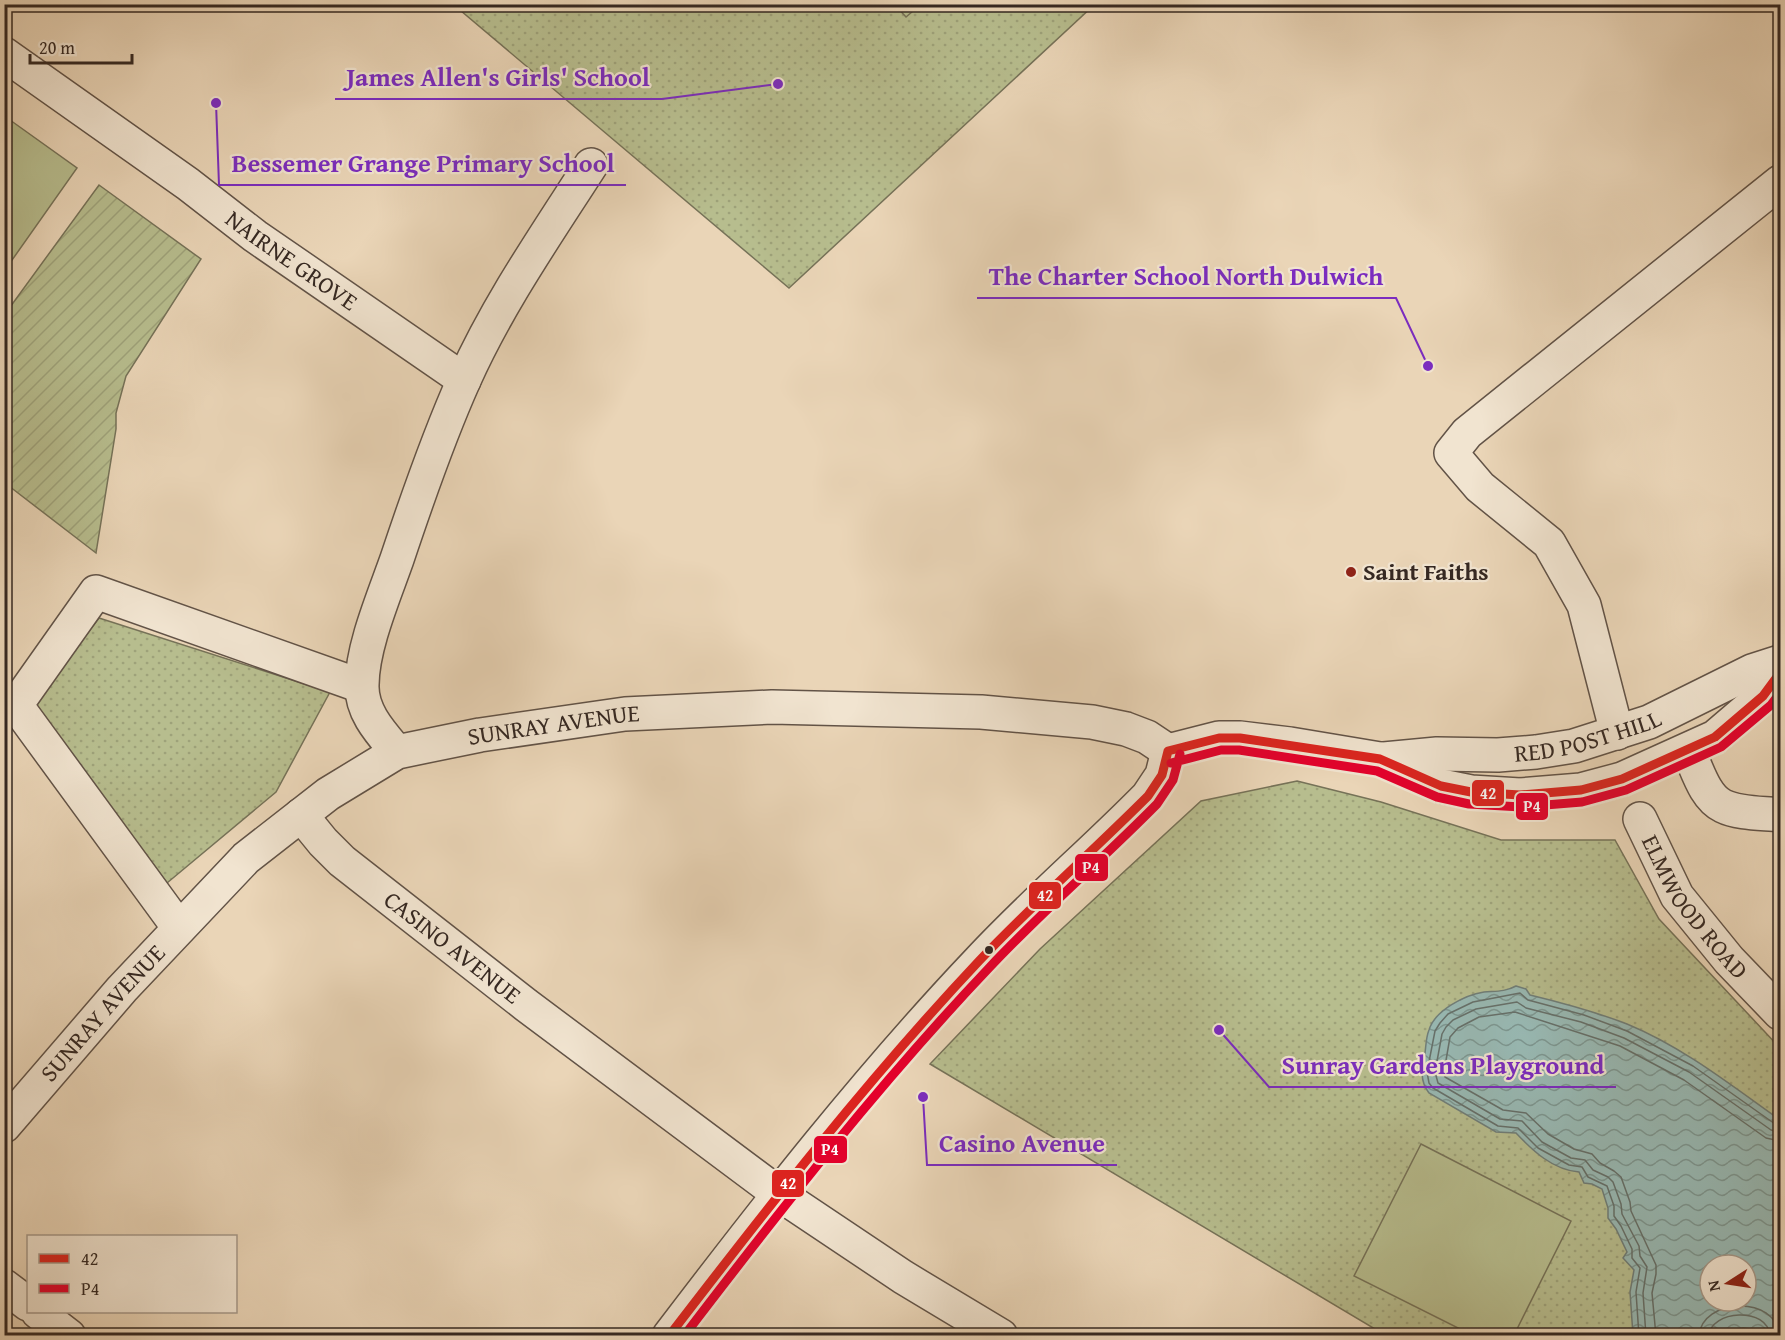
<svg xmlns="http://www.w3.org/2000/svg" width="1785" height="1340" viewBox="0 0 1785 1340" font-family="'Gentium Book Plus',serif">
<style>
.grass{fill:url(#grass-dots);stroke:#767258;stroke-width:1.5;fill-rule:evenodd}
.garden{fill:url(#garden-furrows);stroke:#767258;stroke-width:1.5}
.pitch{fill:#b7bd8e;stroke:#767258;stroke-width:1.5}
.water{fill:url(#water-waves);stroke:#707e78;stroke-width:1.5;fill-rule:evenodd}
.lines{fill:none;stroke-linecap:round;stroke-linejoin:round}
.shore{stroke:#66706a;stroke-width:1.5}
.minor-casing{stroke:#625347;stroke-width:36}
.minor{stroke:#f1e4d0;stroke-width:33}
.bus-1-casing{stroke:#f1e4d0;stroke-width:14}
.bus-2-casing{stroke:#f1e4d0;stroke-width:14}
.bus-1{stroke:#dc241f;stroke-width:9}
.bus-2{stroke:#e4002b;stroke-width:9}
.poi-dot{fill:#8f2418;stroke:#f1e4d0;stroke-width:2}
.bus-dot{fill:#352822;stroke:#f1e4d0;stroke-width:2}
.labels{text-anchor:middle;stroke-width:4.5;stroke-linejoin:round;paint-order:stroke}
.street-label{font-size:24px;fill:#352822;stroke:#f1e4d0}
.poi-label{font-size:24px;font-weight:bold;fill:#352822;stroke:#f1e4d0;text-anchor:start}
.leader{fill:none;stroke:#7b2cbf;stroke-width:2}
.callout-dot{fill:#7b2cbf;stroke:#f1e4d0;stroke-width:2}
.callout-label{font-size:26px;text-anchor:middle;font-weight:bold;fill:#7b2cbf;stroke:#f1e4d0;stroke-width:4.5;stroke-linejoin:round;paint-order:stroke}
.line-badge{stroke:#f1e4d0;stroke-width:2}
.badge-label{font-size:16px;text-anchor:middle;font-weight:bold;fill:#fff}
</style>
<defs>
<pattern id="grass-dots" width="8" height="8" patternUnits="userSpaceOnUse" patternTransform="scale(1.5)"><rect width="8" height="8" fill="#b7bd8e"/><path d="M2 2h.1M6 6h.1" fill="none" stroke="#9ea27a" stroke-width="1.8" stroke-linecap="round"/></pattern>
<pattern id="garden-furrows" width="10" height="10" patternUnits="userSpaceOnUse" patternTransform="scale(1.5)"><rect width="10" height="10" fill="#b7bd8e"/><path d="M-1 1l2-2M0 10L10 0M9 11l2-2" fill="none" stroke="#9ea27a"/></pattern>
<pattern id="water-waves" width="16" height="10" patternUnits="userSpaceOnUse" patternTransform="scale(1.5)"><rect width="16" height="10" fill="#98b8b2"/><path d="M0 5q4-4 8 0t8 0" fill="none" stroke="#7d9690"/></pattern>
</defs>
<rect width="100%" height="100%" fill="#ead5b7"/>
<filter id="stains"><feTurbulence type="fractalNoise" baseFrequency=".00333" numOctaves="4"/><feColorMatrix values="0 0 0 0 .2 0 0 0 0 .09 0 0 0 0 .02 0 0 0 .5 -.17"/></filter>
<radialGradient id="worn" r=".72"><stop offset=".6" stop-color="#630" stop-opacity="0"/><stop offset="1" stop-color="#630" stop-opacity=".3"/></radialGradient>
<path class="grass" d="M454 5H1094L789 288Z
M99 618 330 692 276 792 167 883 33 703Z
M1297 781 1381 802 1501 840H1615L1659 919 1780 1048V1335H1385L930 1064 1040 949 1201 801ZM1710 1265H1746V1301H1710Z"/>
<path class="garden" d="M99 185 201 259 126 376 116 413V429L96 553 5 483V314Z"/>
<path class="pitch" d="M895 5H920L906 17Z
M10 120 77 168 5 270 4 127Z
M1421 1144 1571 1221 1514 1335H1472L1354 1276Z"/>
<path class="water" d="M1516 986 1526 989 1530 995C1563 1003 1596 1012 1627 1024 1683 1047 1732 1086 1780 1120V1335H1760L1751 1329 1743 1328 1723 1333 1719 1335H1633L1630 1292 1634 1270 1623 1258 1627 1252 1616 1229 1608 1218V1208L1602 1189 1592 1184 1584 1183 1579 1172C1553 1170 1533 1151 1516 1133L1496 1132 1429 1093C1419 1080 1422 1068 1425 1053 1426 1046 1426 1037 1429 1030 1435 1010 1465 995 1484 992 1496 991 1505 992 1516 986ZM1710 1265H1746V1301H1710Z"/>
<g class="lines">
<path class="shore" d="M1639 1336 1636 1292 1640 1268 1632 1258V1249L1621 1226 1614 1216V1206L1607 1186 1588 1177 1582 1167 1569 1165 1538 1148 1518 1128 1498 1126 1433 1088 1429 1083 1427 1072 1435 1031 1440 1023 1448 1014 1473 1002 1520 993 1528 1000 1584 1015 1627 1031 1693 1066 1775 1124 1780 1125
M1646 1336 1643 1293 1647 1267 1640 1256 1639 1246 1622 1214 1621 1204 1613 1182 1608 1177 1593 1170 1585 1160 1571 1158 1542 1142 1522 1121 1500 1119 1438 1083 1435 1072 1442 1034 1446 1027 1453 1020 1476 1009 1517 1002 1526 1008 1581 1022 1624 1038 1689 1072 1771 1130 1780 1132
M1656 1336 1652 1293 1656 1274V1265L1631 1211 1630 1202 1621 1177 1614 1171 1600 1163 1592 1154 1574 1149 1548 1134 1526 1113 1503 1110 1445 1077 1444 1072 1450 1037 1458 1028 1479 1017 1515 1012 1620 1046 1684 1080 1766 1138 1780 1141
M1699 1336C1701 1298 1777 1294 1779 1336
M1709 1336C1710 1310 1768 1306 1770 1336"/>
<g class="minor-casing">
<g id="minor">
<path id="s1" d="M4 54 188 184 255 236 464 380"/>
<path d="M1617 733 1584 605 1549 543 1480 487 1451 453 1467 433 1780 182"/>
<path d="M1688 750C1697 768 1704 797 1723 806 1739 814 1763 813 1780 815"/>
<path d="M1168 751 1219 738H1240L1290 744 1380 759 1441 786 1471 792 1520 795 1581 790 1622 779 1715 737 1763 696 1780 673"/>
<path d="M397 752C381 733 361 712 362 685 362 647 384 596 397 559 417 499 438 438 464 380 498 304 546 235 591 165"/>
<path id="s2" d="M1384 759 1437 754 1498 755 1536 752 1574 746 1649 722 1752 671 1780 662"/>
<path id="s3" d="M301 815 323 842 342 861 526 1005 779 1194 903 1277 1001 1336"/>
<path id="s4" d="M1640 819 1677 896 1729 960 1780 1013"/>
<path d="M179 928 16 705 96 592 361 686"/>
<path id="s5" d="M4 1126 122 989 246 858 328 794 397 752 480 735 625 714 772 707 981 712 1092 722 1126 729 1147 737 1168 751"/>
<path d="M4 1286 28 1304"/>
<path d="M38 1312 69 1336"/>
<path d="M669 1336C767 1207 868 1078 979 961 1033 903 1093 852 1148 796L1162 775 1168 751"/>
</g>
</g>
<use href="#minor" class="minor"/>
<g class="bus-1-casing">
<path id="bus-1" d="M1168 751 1219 738H1240L1380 759 1441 786 1471 792 1520 795 1581 790 1622 779 1715 737 1763 696 1780 673
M669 1336C768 1207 868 1079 979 961 1033 904 1092 852 1148 796L1162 775 1168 751"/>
</g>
<g class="bus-2-casing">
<path id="bus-2" d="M1171 763 1221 750H1239L1377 771 1437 797 1469 804 1521 807 1582 802 1626 790 1721 747 1771 705 1780 693
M684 1336C781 1209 879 1084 988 969 1042 911 1102 860 1157 804L1173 780 1180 754"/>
</g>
<use href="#bus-1" class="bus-1"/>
<use href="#bus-2" class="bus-2"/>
</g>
<circle class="poi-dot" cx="1351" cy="572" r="6"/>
<circle class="bus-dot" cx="989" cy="950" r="5"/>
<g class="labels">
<g class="street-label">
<text dy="8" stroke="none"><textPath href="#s1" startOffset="354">NAIRNE GROVE</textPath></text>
<text dy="8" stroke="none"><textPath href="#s5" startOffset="705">SUNRAY AVENUE</textPath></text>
<text dy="8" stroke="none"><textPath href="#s2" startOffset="206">RED POST HILL</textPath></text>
<text dy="8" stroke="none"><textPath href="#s4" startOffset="104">ELMWOOD ROAD</textPath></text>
<text dy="8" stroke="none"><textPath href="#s3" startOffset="202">CASINO AVENUE</textPath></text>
<text dy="8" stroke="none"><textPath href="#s5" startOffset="150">SUNRAY AVENUE</textPath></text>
</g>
<g class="poi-label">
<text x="1363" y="580">Saint Faiths</text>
</g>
</g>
<path class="leader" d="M778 84L662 99H335M216 103L219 185H626M1428 366L1396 298H977M1219 1030L1269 1087H1616M923 1097L927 1165H1117"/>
<g class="callout-dot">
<circle cx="778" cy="84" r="6"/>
<circle cx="216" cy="103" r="6"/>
<circle cx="1428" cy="366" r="6"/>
<circle cx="1219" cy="1030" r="6"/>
<circle cx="923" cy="1097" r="6"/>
</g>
<g class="callout-label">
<text x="498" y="86">James Allen's Girls' School</text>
<text x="423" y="172">Bessemer Grange Primary School</text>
<text x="1186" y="285">The Charter School North Dulwich</text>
<text x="1443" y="1074">Sunray Gardens Playground</text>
<text x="1022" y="1152">Casino Avenue</text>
</g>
<g class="line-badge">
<rect x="1471" y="779" width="34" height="28" rx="6" fill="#dc241f"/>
<rect x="1515" y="792" width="34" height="29" rx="6" fill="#e4002b"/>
<rect x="1074" y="853" width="35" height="29" rx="6" fill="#e4002b"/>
<rect x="1028" y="881" width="34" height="29" rx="6" fill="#dc241f"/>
<rect x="813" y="1135" width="35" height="29" rx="6" fill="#e4002b"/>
<rect x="771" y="1169" width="34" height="29" rx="6" fill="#dc241f"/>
</g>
<g class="badge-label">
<text x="1488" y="799">42</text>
<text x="1532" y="812">P4</text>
<text x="1091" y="873">P4</text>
<text x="1045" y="901">42</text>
<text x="830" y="1155">P4</text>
<text x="788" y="1189">42</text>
</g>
<rect width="1785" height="1340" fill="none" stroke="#ead5b7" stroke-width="24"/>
<rect x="6" y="6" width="1773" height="1328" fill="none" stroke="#352822" stroke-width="3"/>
<rect x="12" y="12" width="1761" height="1316" fill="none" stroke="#352822" stroke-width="1.5"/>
<rect x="27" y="1235" width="210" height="78" fill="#f1e4d0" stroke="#a6998a" stroke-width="1.5"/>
<rect x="39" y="1254" width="30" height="9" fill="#dc241f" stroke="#a6998a" stroke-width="1.5"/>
<text x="81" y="1265" font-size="18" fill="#352822">42</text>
<rect x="39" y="1284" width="30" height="9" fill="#e4002b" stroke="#a6998a" stroke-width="1.5"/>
<text x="81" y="1295" font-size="18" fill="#352822">P4</text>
<g transform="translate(1728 1283) rotate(258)"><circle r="28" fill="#f1e4d0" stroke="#a6998a" stroke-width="1.5"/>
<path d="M0-4.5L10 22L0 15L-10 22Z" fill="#8f2418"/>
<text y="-9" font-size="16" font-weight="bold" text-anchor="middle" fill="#352822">N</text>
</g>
<path d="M30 54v9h102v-9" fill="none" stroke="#352822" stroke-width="3"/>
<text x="39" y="54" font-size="18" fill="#352822" stroke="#f1e4d0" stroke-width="4.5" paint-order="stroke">20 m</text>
<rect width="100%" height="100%" filter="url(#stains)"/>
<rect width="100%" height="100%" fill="url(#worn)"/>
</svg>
